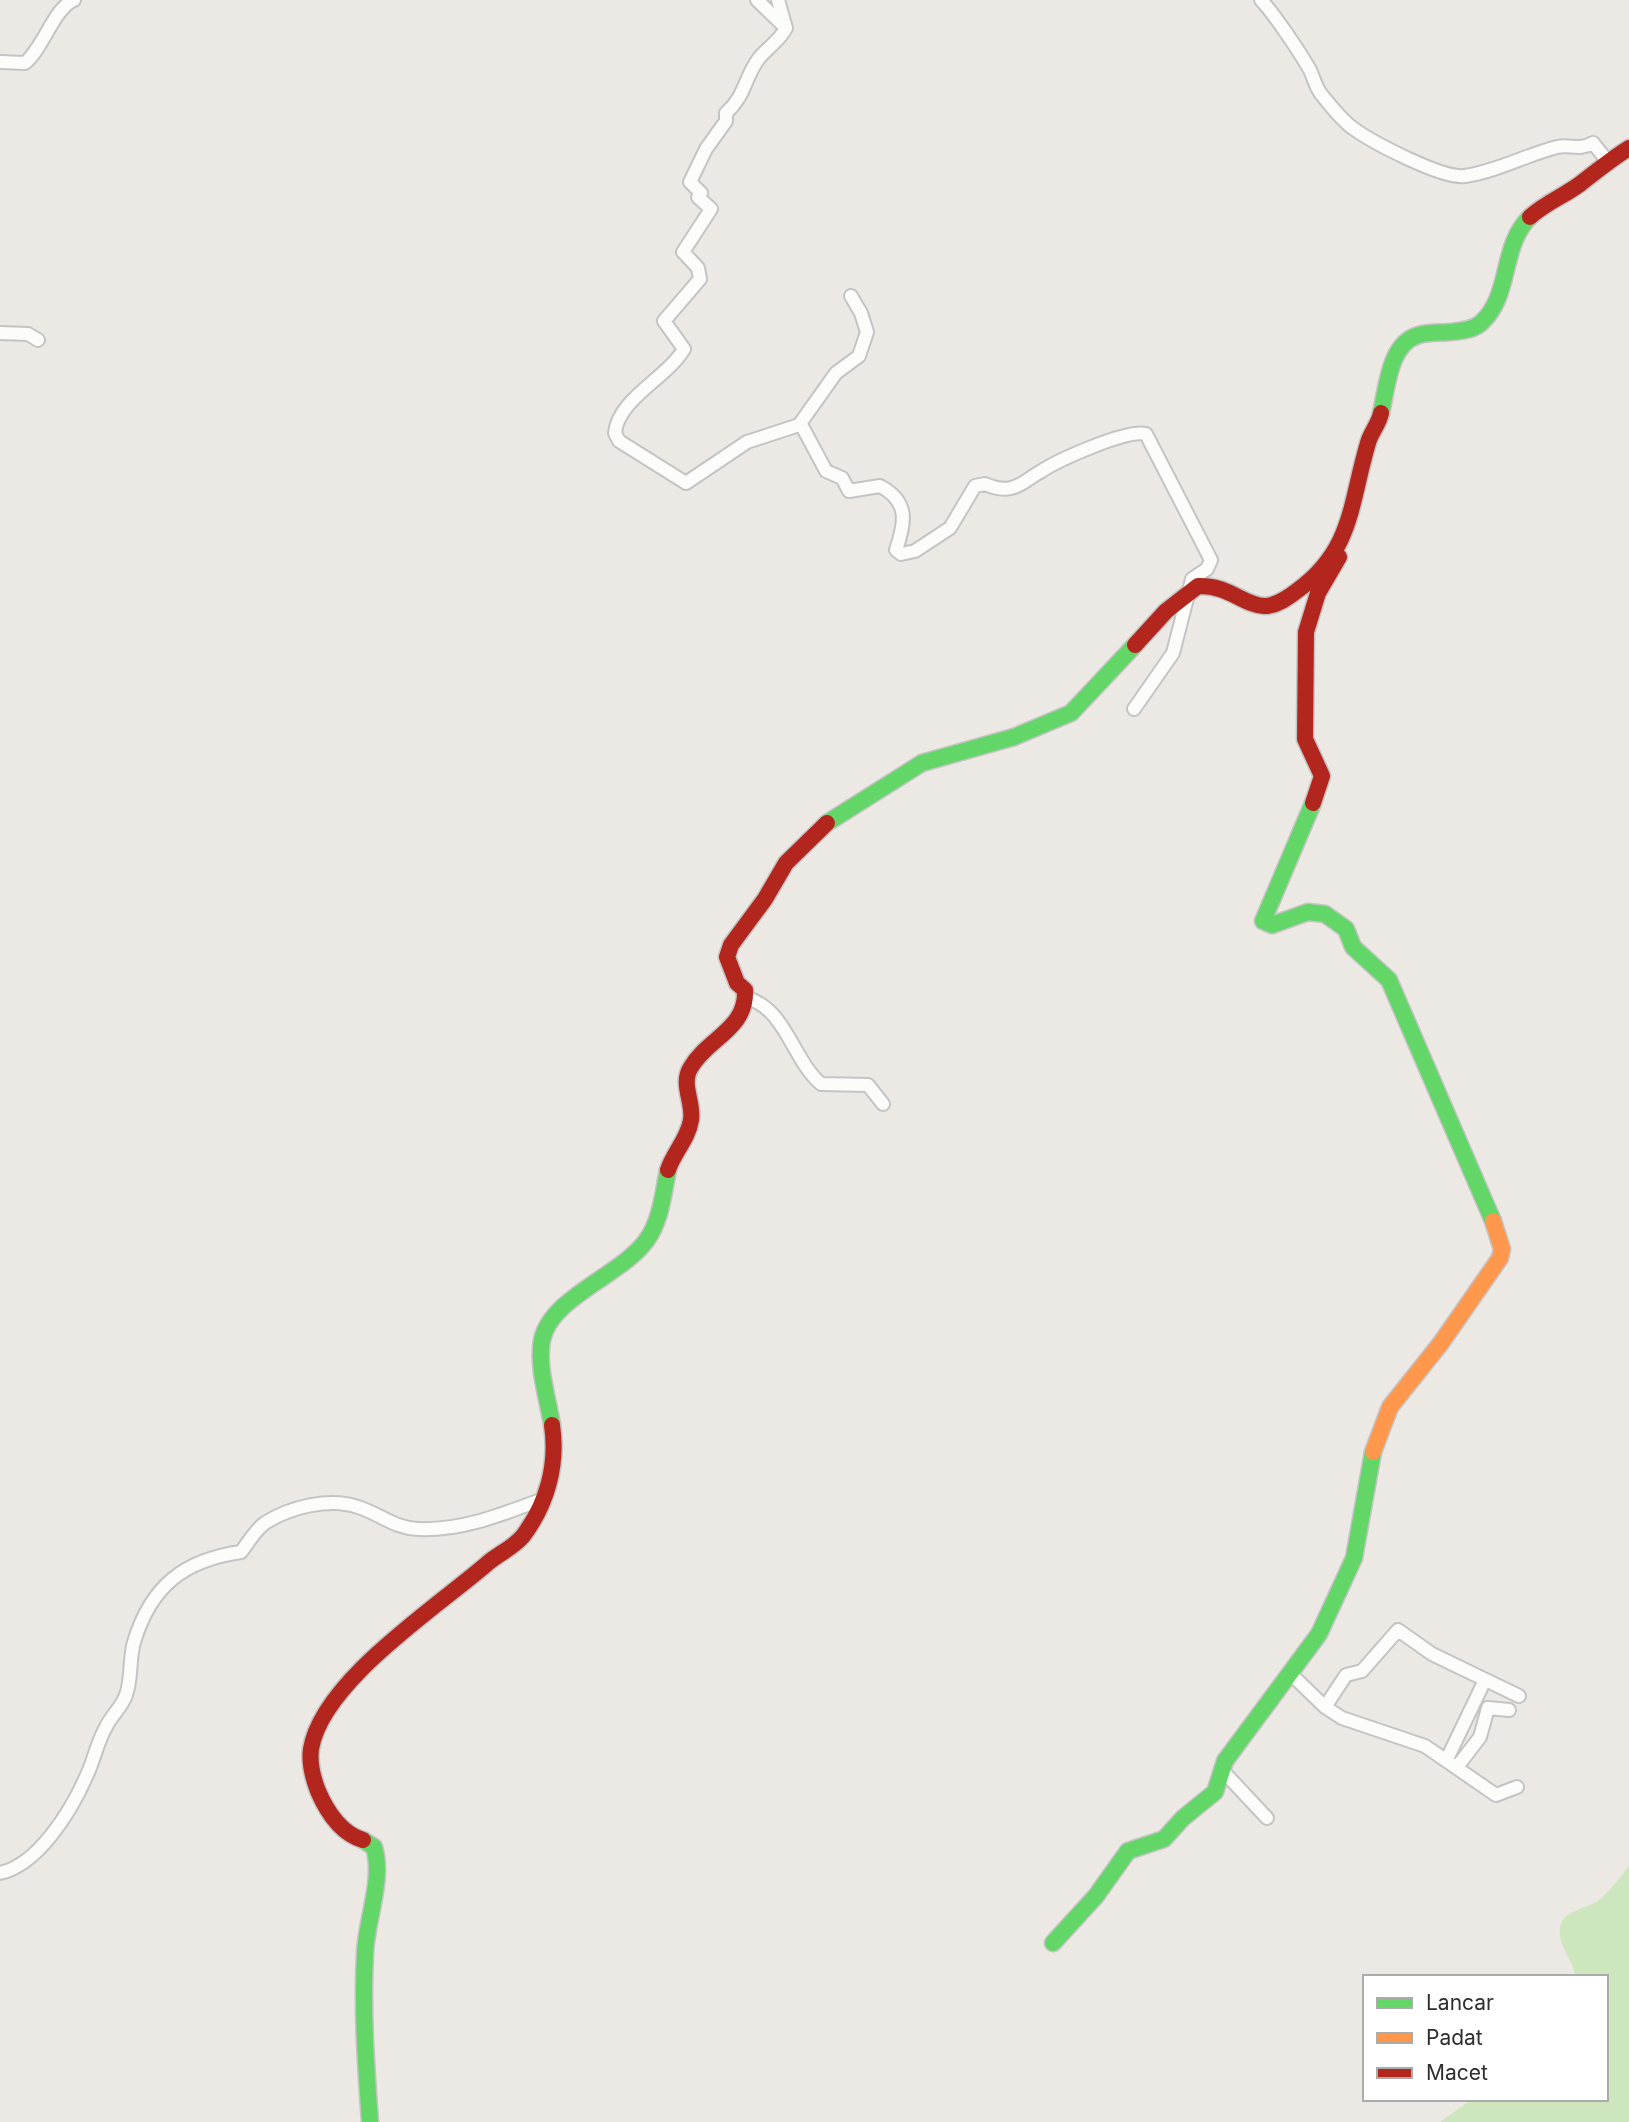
<svg xmlns="http://www.w3.org/2000/svg" width="1629" height="2122" viewBox="0 0 1629 2122" font-family="Inter,sans-serif">
<style>
.green{fill:#cee6be}
.lines{fill:none;stroke-linecap:round;stroke-linejoin:round}
.street-casing{stroke:#c5c4c5;stroke-width:16}
.fast-casing{stroke:#c5c4c5;stroke-width:19}
.slow-casing{stroke:#c5c4c5;stroke-width:19}
.jam-casing{stroke:#c5c4c5;stroke-width:19}
.street{stroke:#fcfcfb;stroke-width:12}
.fast{stroke:#63d668;stroke-width:16}
.slow{stroke:#ff974d;stroke-width:16}
.jam{stroke:#b3261e;stroke-width:16}
</style>
<rect width="100%" height="100%" fill="#ece8e4"/>
<path class="green" d="M1629 1866V2122H1440L1472 2099H1606V1977H1575C1575 1964 1562 1950 1560 1936 1556 1909 1586 1911 1600 1899 1611 1890 1620 1877 1629 1866Z"/>
<g class="lines">
<g class="street-casing">
<path id="street" d="M757 0 786 28
M778 0 786 28C779 42 766 48 757 61 744 80 745 96 726 113V121L706 149 690 182 701 193 698 197 711 209 683 252 698 268 700 279 664 321 684 349C667 378 618 399 615 433L619 441 686 483 747 442 799 425 803 428 826 471 842 478 849 491 880 486C910 502 905 523 896 550L901 554 915 551 950 528 975 486 985 484C994 488 1002 490 1011 488 1022 486 1030 477 1040 472 1058 460 1127 429 1146 434L1211 560 1207 569 1192 579 1173 653 1134 709
M1261 0C1275 15 1299 51 1310 70 1314 78 1315 86 1321 94 1331 106 1341 120 1354 129 1374 143 1442 179 1465 176 1498 171 1526 155 1557 147 1570 144 1579 151 1593 143L1609 163
M0 62 25 63C44 47 54 8 74 0
M0 333 28 334 38 340
M799 425 836 373 859 356 867 332 861 313 851 296
M747 998C786 1009 792 1059 821 1084L868 1085 883 1104
M1292 1675 1325 1707 1342 1718 1425 1746 1496 1795 1517 1787
M1325 1707 1346 1675 1362 1671 1398 1630 1432 1654 1519 1696
M1447 1759 1485 1680
M1457 1767 1480 1737 1488 1708 1509 1710
M1221 1769 1267 1818
M0 1873C38 1865 71 1811 86 1777 94 1761 97 1742 106 1727 111 1716 122 1707 126 1695 132 1679 129 1659 134 1642 151 1586 184 1560 241 1552 248 1543 256 1529 265 1523 290 1507 330 1497 358 1507 380 1514 394 1528 418 1529 462 1531 503 1514 543 1499"/>
</g>
<g class="fast-casing">
<path id="fast" d="M1381 413C1387 388 1389 343 1419 335 1428 332 1441 333 1451 332 1461 331 1473 330 1481 323 1512 295 1500 246 1530 217
M1313 803 1263 921 1272 925 1308 912 1325 914 1346 929 1353 947 1389 980 1493 1221
M827 823 922 763 1014 737 1071 713 1135 645
M552 1425C548 1399 537 1367 542 1340 551 1297 620 1276 646 1241 661 1221 663 1194 668 1170
M363 1840 374 1847C384 1880 366 1920 365 1954 362 2010 366 2066 370 2122
M1053 1943 1096 1896 1128 1851 1164 1839 1183 1818 1215 1792 1225 1761 1319 1634 1354 1558 1373 1452"/>
</g>
<g class="slow-casing">
<path id="slow" d="M1373 1452 1390 1407 1441 1343 1500 1258 1502 1249 1493 1221"/>
</g>
<g class="jam-casing">
<path id="jam" d="M1530 217C1545 203 1564 196 1580 184 1597 171 1611 159 1629 148
M1135 645 1166 611 1198 586C1229 585 1243 605 1264 606 1277 606 1289 597 1298 590 1353 550 1350 503 1368 443 1371 432 1379 424 1381 413
M1313 803 1322 776 1305 739 1306 632 1318 593 1339 557
M668 1170C674 1152 688 1139 691 1120 694 1102 680 1084 691 1067 708 1038 747 1029 745 990L737 983 727 957 731 945 765 899 786 863 827 823
M363 1840C340 1833 327 1812 318 1791 313 1778 309 1763 311 1749 322 1681 439 1606 489 1562 500 1553 514 1547 523 1536 547 1504 558 1465 552 1425"/>
</g>
<use href="#street" class="street"/>
<use href="#fast" class="fast"/>
<use href="#slow" class="slow"/>
<use href="#jam" class="jam"/>
</g>
<rect x="1363" y="1975" width="245" height="126" fill="#ffffff" stroke="#ababab" stroke-width="2"/>
<rect x="1377" y="1998" width="35" height="10" fill="#63d668" stroke="#ababab" stroke-width="2"/>
<text x="1426" y="2010" font-size="21" fill="#2e2e2e">Lancar</text>
<rect x="1377" y="2033" width="35" height="10" fill="#ff974d" stroke="#ababab" stroke-width="2"/>
<text x="1426" y="2045" font-size="21" fill="#2e2e2e">Padat</text>
<rect x="1377" y="2068" width="35" height="10" fill="#b3261e" stroke="#ababab" stroke-width="2"/>
<text x="1426" y="2080" font-size="21" fill="#2e2e2e">Macet</text>
</svg>
